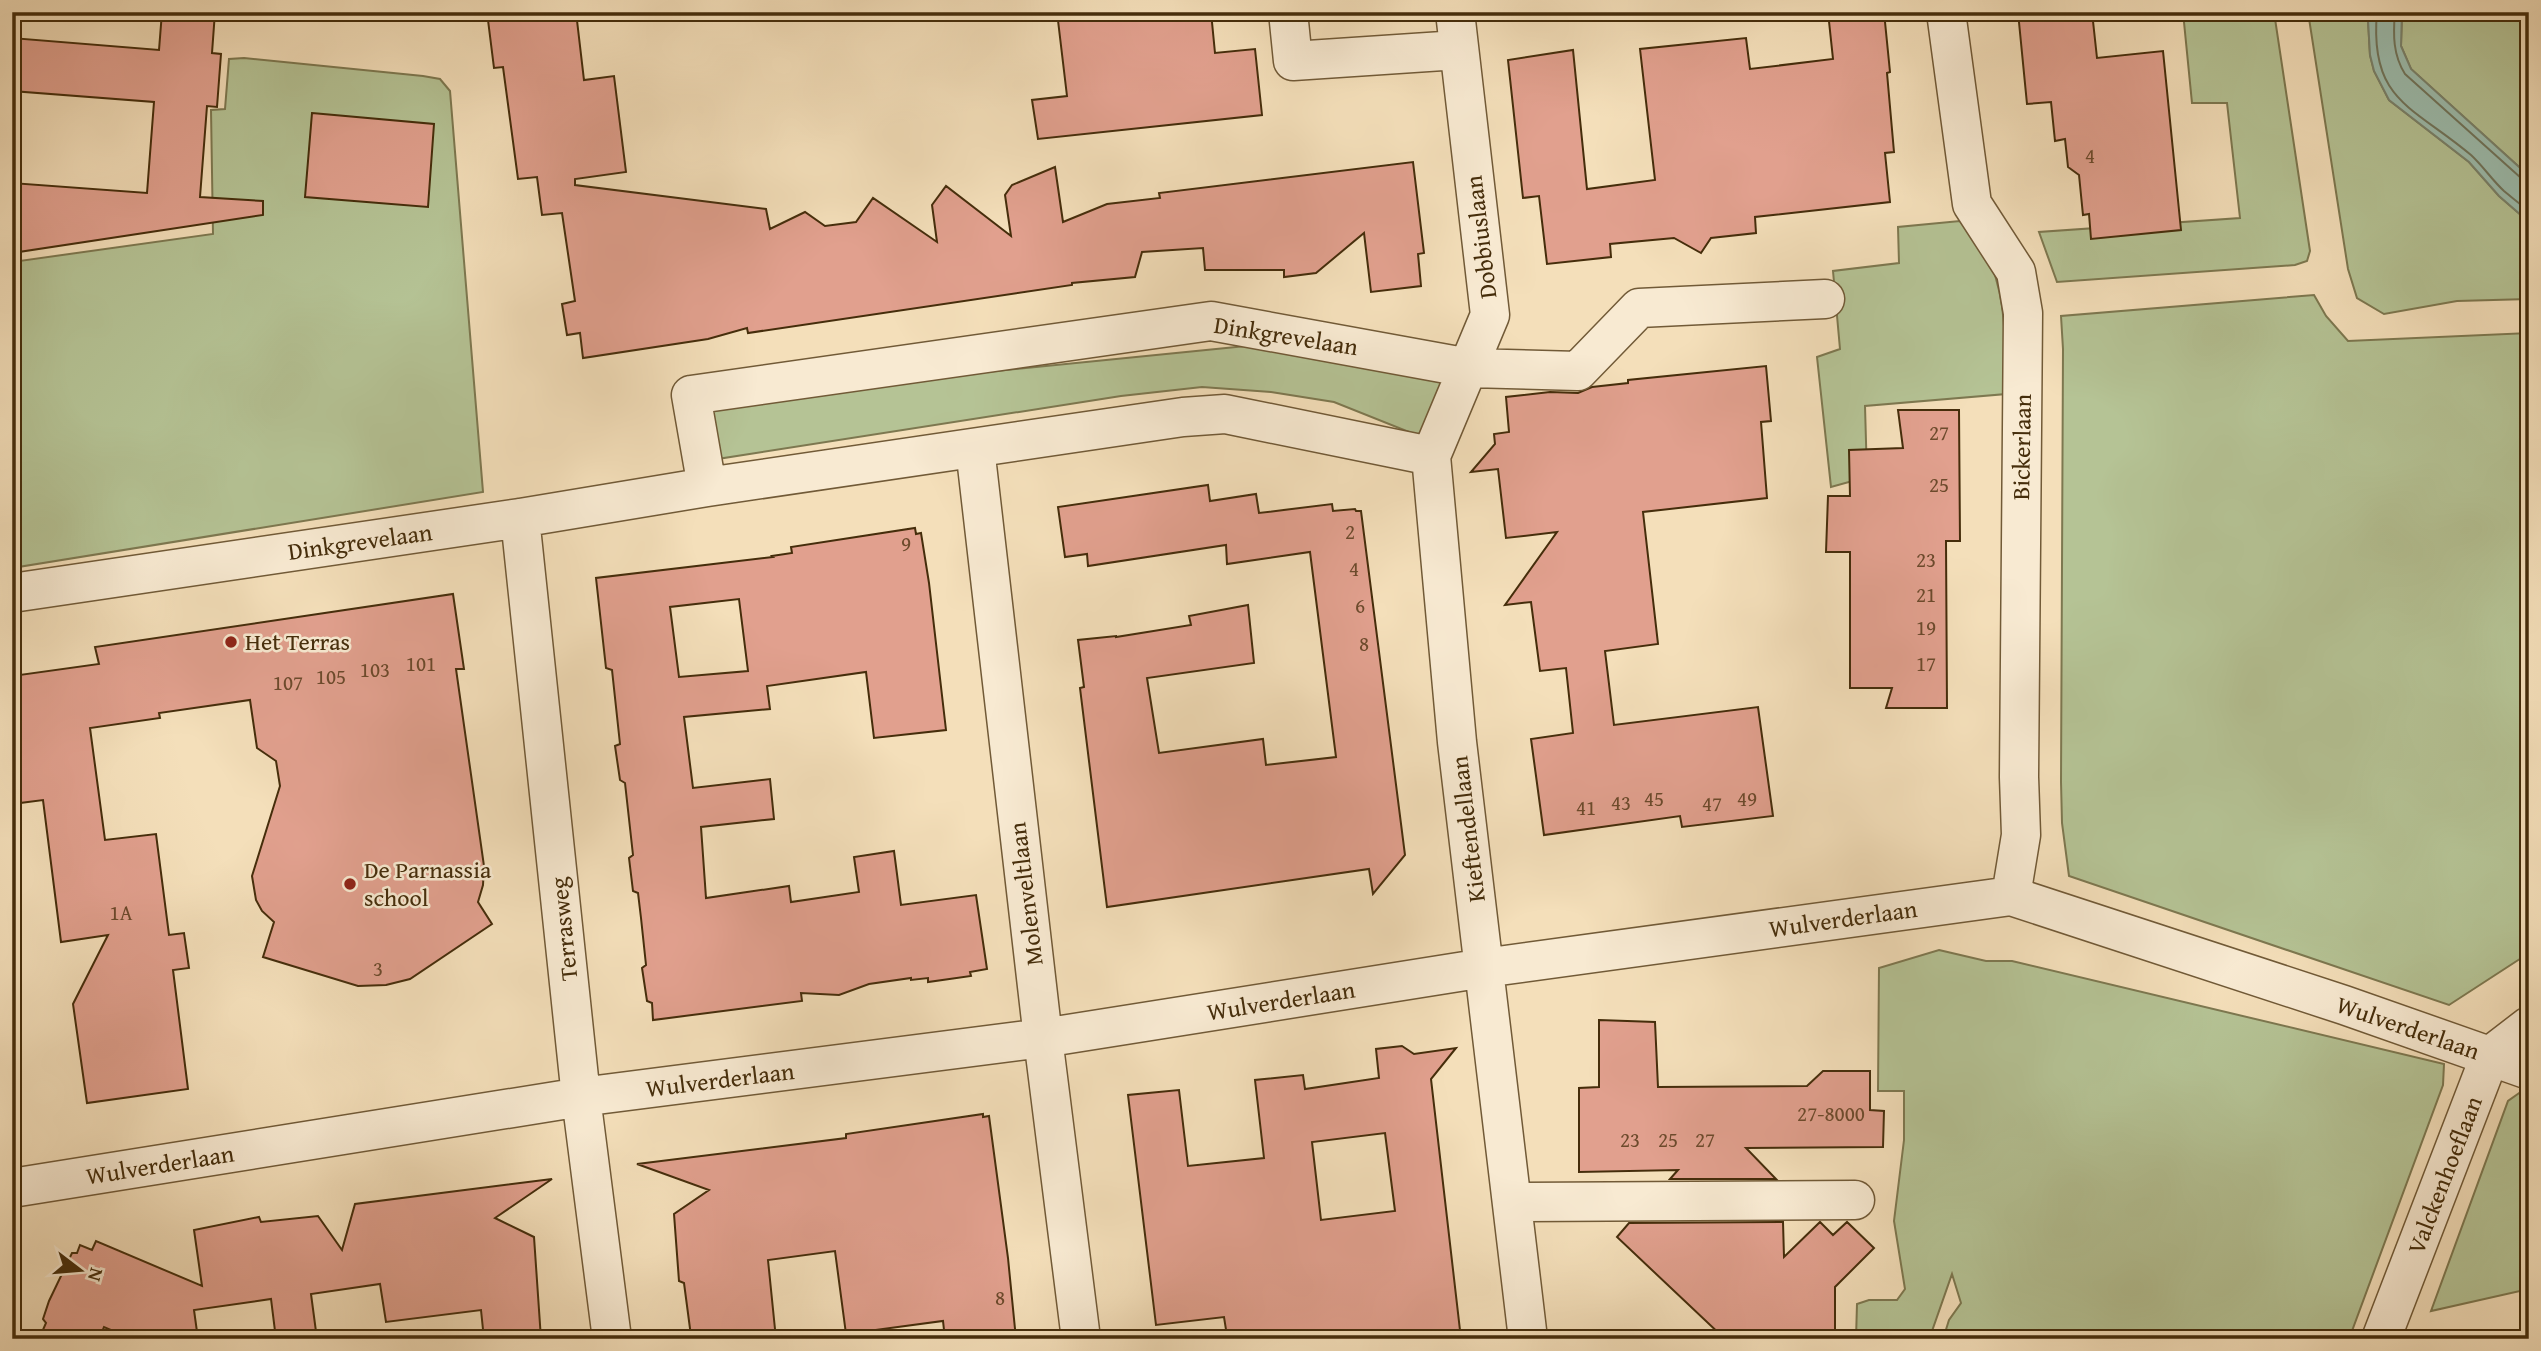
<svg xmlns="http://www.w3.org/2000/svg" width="2541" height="1351" viewBox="0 0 2541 1351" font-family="'Gentium Book Plus',serif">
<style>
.green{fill:#b5c395;stroke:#7d7850;stroke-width:2;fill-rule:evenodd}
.water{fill:#9cbdae;stroke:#79836d;stroke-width:2}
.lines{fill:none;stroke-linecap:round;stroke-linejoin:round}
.shore{stroke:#70755c;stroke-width:2}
.building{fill:#e1a08e;stroke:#452d0b;stroke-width:2;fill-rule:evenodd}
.street-casing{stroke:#715a37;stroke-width:41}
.street{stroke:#f8ead2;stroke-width:38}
.poi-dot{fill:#8f2418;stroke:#f8ead2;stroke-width:2.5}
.labels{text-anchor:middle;stroke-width:5;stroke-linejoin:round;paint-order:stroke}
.number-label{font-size:21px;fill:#6c4a2c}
.street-label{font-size:24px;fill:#452d0b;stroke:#f8ead2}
.poi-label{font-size:24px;fill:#452d0b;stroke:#f8ead2;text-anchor:start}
</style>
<rect width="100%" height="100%" fill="#f4dfba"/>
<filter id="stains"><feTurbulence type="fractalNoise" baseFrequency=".00286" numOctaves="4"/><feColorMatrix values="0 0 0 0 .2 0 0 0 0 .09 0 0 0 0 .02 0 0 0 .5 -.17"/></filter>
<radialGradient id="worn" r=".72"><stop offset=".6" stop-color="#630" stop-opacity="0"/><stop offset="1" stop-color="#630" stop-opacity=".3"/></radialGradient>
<path class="green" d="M2183 12H2274L2310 251 2307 261 2295 265 2057 282 2039 232 2240 218 2227 103H2192Z
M2308 12H2370L2368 20 2370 55 2374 71 2389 100 2469 162 2499 196 2529 222V299L2457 301 2384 314 2357 298 2348 269Z
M2402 12H2529V176L2411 69 2401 46Z
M244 58 423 76 440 79 450 91 483 492 12 568V262L213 234 211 110 225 109 229 59Z
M1960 221C1966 227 1975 233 1979 240 2008 286 2005 341 2006 394L1865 406 1867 477 1831 487 1817 357 1840 349 1833 271 1899 263 1898 227Z
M2314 295 2326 316 2348 341 2529 333V953L2449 1005 2069 876 2062 823 2061 782 2063 349 2061 316Z
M1256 345 1316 350 1447 384 1424 438 1334 402 1271 392 1202 387 1121 396 711 460 704 400Z
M1939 950 1986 961H2012L2444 1064 2443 1085 2349 1339H1856L1857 1304 1869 1300H1897L1905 1289 1894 1221 1904 1140V1091H1878L1879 968ZM1952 1274 1961 1303 1949 1320 1944 1336 1931 1334Z
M2522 1091 2529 1093V1289L2431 1311 2508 1101Z"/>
<path class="water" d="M2370 12H2402L2401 46 2411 69 2529 176V222L2499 196 2469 162 2389 100 2374 71 2370 55 2368 20Z"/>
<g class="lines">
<path class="shore" d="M2377 12C2369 101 2413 106 2471 155 2483 166 2492 180 2504 191 2512 198 2521 204 2529 212
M2395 12C2393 35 2393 55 2405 74L2521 178 2529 180"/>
</g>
<path class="building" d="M162 12H215L212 53 221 54 217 107 207 106 200 197 263 201V215L12 253V183L147 193 154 102 12 91V38L159 50Z
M487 12H576L584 80 614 76 626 172 575 179V185L766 209 770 229 805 212 825 226 856 222 873 198 937 242 932 205 946 186 1011 236 1005 195 1012 185 1055 167 1063 222 1107 204 1160 198 1159 193 1413 162 1424 253 1418 254 1421 286 1371 292 1364 233 1316 273 1284 277V270H1205L1203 248 1142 252 1135 277 1072 283V285L748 333 747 328 708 339 583 358 580 333 567 335 562 304 575 301 562 213 542 215 537 177 518 179 503 67 494 68Z
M1057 12H1211L1215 53 1255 49 1262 115 1038 139 1032 100 1067 96Z
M1828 12H1884L1890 72 1887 73 1894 152 1885 153 1890 202 1755 217 1756 233 1711 238 1701 253 1674 238 1610 244 1611 257 1547 264 1539 196 1523 198 1508 60 1573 50 1587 189 1655 180 1640 49 1746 38 1750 69 1833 59Z
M2018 12H2092L2097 58 2163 51 2181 230 2091 239 2089 214 2083 215 2079 175 2068 167 2065 139 2055 141 2051 102 2027 104Z
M312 113 434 124 428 207 305 197Z
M1766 366 1771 421 1761 422 1767 498 1643 512 1658 644 1605 651 1614 725 1758 707 1773 816 1682 827 1680 816 1544 835 1531 739 1573 733 1566 668 1540 671 1531 602 1505 605 1557 532 1506 538 1498 469 1471 472 1495 444 1494 434 1509 432 1506 397 1550 392 1578 393 1592 387 1628 383V380Z
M1898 410H1959L1960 541H1946L1947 708H1886L1892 688H1850V552H1826L1828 496H1850L1849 450 1903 448Z
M1208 485 1210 501 1256 494 1259 513 1332 504 1333 511 1355 509 1356 511H1361L1405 855 1373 894 1369 869 1107 907 1080 688 1084 687 1078 640 1116 636V637L1191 625 1189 616 1248 605 1254 663 1147 678 1159 753 1263 739 1266 765 1336 757 1310 552 1227 564 1226 545 1088 566 1087 554 1065 557 1058 507Z
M915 528 916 534 921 533 929 583 946 730 874 738 866 672 767 686 770 709 684 717 693 788 770 779 774 819 701 827 706 898 789 886 791 902 859 892 854 857 894 851 901 905 976 895 987 969 970 972 971 976 928 982V978L911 980V978L869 984 839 995 801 993 802 1001 653 1020 652 1003 647 1001 642 968 646 965 641 918 638 893 633 891 629 858 633 855 625 783 620 780 615 746 620 744 612 670 606 668 596 578 773 557 772 556 792 553 791 547ZM739 599 748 671 679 677 670 607Z
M453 594 464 669H456L484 866 483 885 478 902 492 924 410 979 386 985 358 986 263 957 274 922 262 911 256 900 252 876 280 786 276 761 257 748 250 700 159 713 160 718 90 728 105 840 156 834 169 935 184 933 189 968 173 970 188 1089 87 1103 73 1004 108 935 61 942 43 800 12 804V676L99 664 95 647Z
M1599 1020 1655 1022 1658 1087 1807 1086 1823 1071H1870V1110L1884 1111 1883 1147 1746 1148 1776 1179H1670L1678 1170 1579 1172V1088L1599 1087Z
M1402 1046 1414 1054 1456 1048 1431 1079 1461 1339H1239L1238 1335 1227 1336 1224 1317 1156 1325 1128 1095 1179 1090 1188 1166 1264 1158 1255 1080 1303 1075 1305 1089 1379 1078 1376 1049ZM1385 1133 1395 1211 1321 1220 1312 1142Z
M983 1114V1117L989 1116 1008 1258 1016 1339H945L943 1321 846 1334 835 1251 768 1260 776 1339H711V1333L691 1336 684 1283 679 1281 674 1214 709 1190 637 1164 846 1138V1134Z
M552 1179 495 1218 534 1237 541 1339H484L481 1310 386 1322 380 1284 311 1294 317 1339H276L271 1299 194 1310 198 1339H132L104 1327 99 1339H39L46 1323 43 1319 49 1301 72 1253H77L80 1245 92 1250 96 1241 202 1286 194 1230 259 1217 261 1222 318 1216 342 1250 355 1204Z
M1783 1222 1784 1257 1820 1222 1833 1235 1847 1222 1874 1248 1835 1287V1339H1725L1617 1237 1629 1223Z"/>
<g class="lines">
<g class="street-casing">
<path id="street" d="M1288 12 1293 61 1458 50
M1455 12 1490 315 1431 456 1457 742 1528 1339
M1946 12 1972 204 2016 272 2023 313 2019 777 2021 835 2011 896
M975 448 1043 1038 1081 1339
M707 487 691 395 1211 321 1469 368 1578 371 1639 308 1825 299
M520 518 581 1097 612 1339
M12 593 520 518 707 487 1183 417 1225 414 1431 456
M12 1188 581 1097 1043 1038 1484 968 2011 896 2344 1005 2529 1070
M1512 1202 1855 1200
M2381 1339 2490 1056 2529 1026"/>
</g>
<use href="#street" class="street"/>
</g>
<g class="poi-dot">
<circle cx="231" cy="642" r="7"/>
<circle cx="350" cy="884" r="7"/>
</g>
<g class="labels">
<g class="number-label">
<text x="2090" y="163">4</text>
<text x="1939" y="440">27</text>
<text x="1939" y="492">25</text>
<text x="1350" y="539">2</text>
<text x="906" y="551">9</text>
<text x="1926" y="567">23</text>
<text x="1354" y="576">4</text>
<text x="1926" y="602">21</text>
<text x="1360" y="613">6</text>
<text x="1926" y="635">19</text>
<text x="1364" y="651">8</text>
<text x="421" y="671">101</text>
<text x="1926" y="671">17</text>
<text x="375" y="677">103</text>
<text x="331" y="684">105</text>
<text x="288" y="690">107</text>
<text x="1654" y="806">45</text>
<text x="1747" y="806">49</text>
<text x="1621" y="810">43</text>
<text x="1712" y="811">47</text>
<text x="1586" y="815">41</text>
<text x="121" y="920">1A</text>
<text x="378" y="976">3</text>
<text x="1831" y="1121">27-8000</text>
<text x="1630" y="1147">23</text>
<text x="1668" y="1147">25</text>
<text x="1705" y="1147">27</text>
<text x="1000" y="1305">8</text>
</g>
<g class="street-label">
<text transform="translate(1481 237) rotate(-97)" y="8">Dobbiuslaan</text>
<text transform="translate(1286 336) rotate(9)" y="8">Dinkgrevelaan</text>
<text transform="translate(2022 447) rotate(-89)" y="8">Bickerlaan</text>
<text transform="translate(360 542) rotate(-8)" y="8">Dinkgrevelaan</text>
<text transform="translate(1468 829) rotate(-97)" y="8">Kieftendellaan</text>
<text transform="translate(1026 894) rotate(-97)" y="8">Molenveltlaan</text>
<text transform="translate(1843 919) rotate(-8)" y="8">Wulverderlaan</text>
<text transform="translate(564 929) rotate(-96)" y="8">Terrasweg</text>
<text transform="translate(1281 1001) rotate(-9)" y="8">Wulverderlaan</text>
<text transform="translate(2408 1028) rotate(19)" y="8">Wulverderlaan</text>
<text transform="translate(720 1080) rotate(-7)" y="8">Wulverderlaan</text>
<text transform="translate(160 1165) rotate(-9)" y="8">Wulverderlaan</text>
<text transform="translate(2445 1175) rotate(-69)" y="8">Valckenhoeflaan</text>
</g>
<g class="poi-label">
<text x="245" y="650">Het Terras</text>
<text x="364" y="878">De Parnassia<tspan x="364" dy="28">school</tspan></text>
</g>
</g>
<rect width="2541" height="1351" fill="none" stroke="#f4dfba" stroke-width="42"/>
<rect x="14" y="14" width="2513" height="1323" fill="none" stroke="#452d0b" stroke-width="3.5"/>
<rect x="21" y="21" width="2499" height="1309" fill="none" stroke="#452d0b" stroke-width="2"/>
<g transform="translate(80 1270) rotate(106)" stroke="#f8ead2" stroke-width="5" paint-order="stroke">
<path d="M0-5L12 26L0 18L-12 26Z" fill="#452d0b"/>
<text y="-10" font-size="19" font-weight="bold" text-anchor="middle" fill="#452d0b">N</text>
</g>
<rect width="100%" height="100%" filter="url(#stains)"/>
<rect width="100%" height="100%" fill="url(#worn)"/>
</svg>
